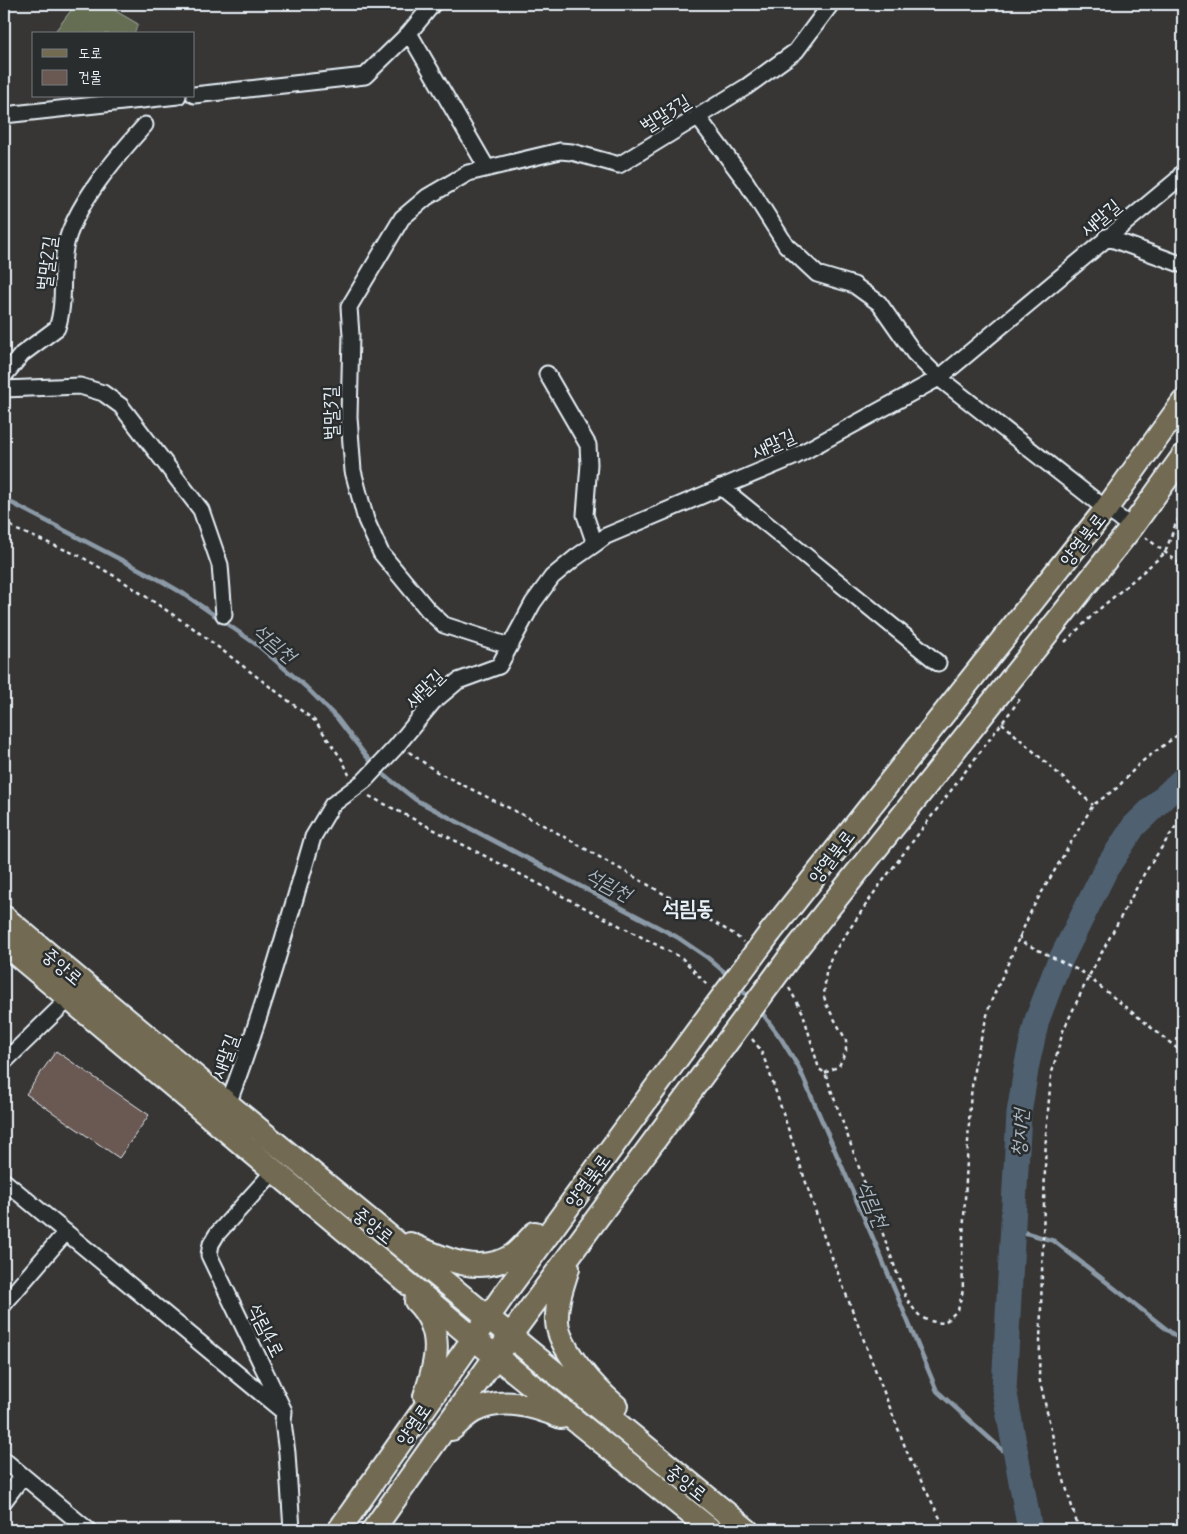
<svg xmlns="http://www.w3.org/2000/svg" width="1187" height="1534" viewBox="0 0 1187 1534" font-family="Mynerve,'Poor Story',sans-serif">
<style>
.green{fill:#656d53;stroke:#a6afa6}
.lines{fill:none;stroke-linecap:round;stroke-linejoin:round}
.stream{stroke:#8c9aa7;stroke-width:4.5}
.river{stroke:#4f6071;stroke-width:25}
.building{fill:#6a5953;stroke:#e8f1f8}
.street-casing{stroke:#e8f1f8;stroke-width:19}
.primary-casing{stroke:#e8f1f8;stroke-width:26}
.path{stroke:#e8f1f8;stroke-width:2.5;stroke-dasharray:4 4;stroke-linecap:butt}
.street{stroke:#2a2d2e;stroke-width:15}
.primary{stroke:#736b52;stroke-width:22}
.primary-bridge-casing{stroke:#e8f1f8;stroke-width:26;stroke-linecap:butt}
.primary-bridge{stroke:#736b52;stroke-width:22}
.labels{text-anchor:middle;stroke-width:5;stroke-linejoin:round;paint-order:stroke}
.street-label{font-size:19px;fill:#e8f1f8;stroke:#2a2d2e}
.water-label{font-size:20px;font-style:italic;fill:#abb7c2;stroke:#2a2d2e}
.quarter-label{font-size:21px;font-weight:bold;fill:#e8f1f8;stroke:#2a2d2e}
</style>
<rect width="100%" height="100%" fill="#373635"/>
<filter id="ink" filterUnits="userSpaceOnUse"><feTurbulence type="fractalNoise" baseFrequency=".02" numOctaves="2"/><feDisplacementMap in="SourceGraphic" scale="10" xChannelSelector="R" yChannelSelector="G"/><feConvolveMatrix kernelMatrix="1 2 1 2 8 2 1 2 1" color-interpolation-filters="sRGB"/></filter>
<g filter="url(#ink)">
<path class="green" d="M76 4H104L138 24 134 34H53Z"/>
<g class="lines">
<path class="stream" d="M4 499 160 580 184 594 260 647 306 687 337 718 366 756 383 774 416 800 677 937 708 958 729 976
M738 986 751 1000
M760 1010 782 1040 799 1068 876 1245 937 1391 1018 1464
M1013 1229 1054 1241 1183 1342"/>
<path class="river" d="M1030 1530 1004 1389 1019 1113 1027 1064 1037 1020 1057 967 1106 869 1134 826 1183 779"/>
</g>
<path class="building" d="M56 1051 149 1115 119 1158 26 1094Z"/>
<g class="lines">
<g class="street-casing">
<path id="street" d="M409 33 487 168
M194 95 365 76 409 33 433 4
M4 115 178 96
M697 116 746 182 786 245 817 274 854 285 879 303 914 353 939 378 1106 509 1132 527
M1106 237 1183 265
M547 374 588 445 589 464 585 515 595 544
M4 376 22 354 57 328C66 302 60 274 65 248 73 207 117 156 145 125
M4 389 80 386 103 393 121 406 201 510 220 565 224 615
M721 487 938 663
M509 646 444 625 428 610 381 553 366 520 353 471 349 417 351 335 349 307 402 218 427 197 468 173 560 151 572 152 619 165 746 87 796 51 831 4
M4 1062 75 993
M228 1104C261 1017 287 927 313 837L332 805 364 781 395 748 433 702 458 681 499 666 533 603 552 577 575 558 595 544 606 536 796 456 939 378 1177 180 1183 172
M274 1171 217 1234 211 1244 209 1255 284 1411 283 1422 287 1453 292 1530
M4 1181 280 1409
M4 1304 66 1232
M4 1460 88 1530
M4 1501 22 1477"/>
</g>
<g class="primary-casing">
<path id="primary" d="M4 917 228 1104 747 1530
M770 933 1106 509 1183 402
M4 944 473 1338 711 1530
M789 958 1132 527 1183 456
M410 1244C442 1258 480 1277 513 1255 521 1249 528 1240 535 1233
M568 1268C563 1285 556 1302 557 1321 558 1348 595 1389 616 1406
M416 1301C445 1330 437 1361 425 1396
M452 1429C459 1423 466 1415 474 1411 502 1397 533 1405 561 1417
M339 1530 508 1289 712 1011
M373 1530 510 1336 733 1034"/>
</g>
<path class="path" d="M4 521 17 530 80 556 118 578 193 628 315 721 343 761 349 775
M1145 537 1183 566
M1065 642 1096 612 1165 553 1176 523 1183 511
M1002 723 1093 805
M409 752 437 772 547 827 734 934 743 942
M369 796 682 958 709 987
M1019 936 1024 943 1082 972 1183 1053
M789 988 803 1013 819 1069 825 1073 906 1298C919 1316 920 1321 944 1323L958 1310 963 1290 962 1256 970 1104 975 1062 990 1004 1032 909 1093 805 1117 788 1140 763 1183 731
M752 1039 760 1049 768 1068 824 1237 909 1457 946 1530
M825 1073 839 1066 846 1051V1040L826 1004 824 996 826 972 832 955 876 890 1020 699
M1079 1530 1059 1464 1039 1377 1046 1134 1051 1076 1063 1031 1089 976 1144 874 1176 826 1183 819"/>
<use href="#street" class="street"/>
<use href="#primary" class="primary"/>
<g class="primary-bridge-casing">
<path id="primary-bridge" d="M712 1011 770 933
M733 1034 789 958"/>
</g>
<use href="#primary-bridge" class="primary-bridge"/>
</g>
</g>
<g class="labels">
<g class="street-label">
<text transform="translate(665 113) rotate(-32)" y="7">벌말3길</text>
<text transform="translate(1100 217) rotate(-40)" y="7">새말길</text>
<text transform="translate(46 263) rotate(-83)" y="7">벌말2길</text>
<text transform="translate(330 413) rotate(-91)" y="7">벌말3길</text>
<text transform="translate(773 443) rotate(-24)" y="7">새말길</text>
<text transform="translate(1082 539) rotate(-52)" y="7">양열북로</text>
<text transform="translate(424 688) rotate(-44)" y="7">새말길</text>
<text transform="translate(831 856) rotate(-52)" y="7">양열북로</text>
<text transform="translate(63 966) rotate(40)" y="7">중앙로</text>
<text transform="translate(224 1056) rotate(-70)" y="7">새말길</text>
<text transform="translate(587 1180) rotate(-53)" y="7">양열북로</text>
<text transform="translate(374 1225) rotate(39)" y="7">중앙로</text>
<text transform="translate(267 1330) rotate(64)" y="7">석림4로</text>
<text transform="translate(413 1424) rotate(-55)" y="7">양열로</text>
<text transform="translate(687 1482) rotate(39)" y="7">중앙로</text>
</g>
<g class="water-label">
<text transform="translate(275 643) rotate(40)" y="7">석림천</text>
<text transform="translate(609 884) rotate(28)" y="7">석림천</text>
<text transform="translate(1019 1133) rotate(-86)" y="7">청지천</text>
<text transform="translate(873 1204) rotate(67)" y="7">석림천</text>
</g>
<g class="quarter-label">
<text x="688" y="915">석림동</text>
</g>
</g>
<rect width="1187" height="1534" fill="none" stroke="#2a2d2e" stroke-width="20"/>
<rect x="10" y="10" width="1167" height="1514" fill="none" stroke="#e8f1f8" stroke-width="2" filter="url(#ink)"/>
<rect x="32" y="32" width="162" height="65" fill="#2a2d2e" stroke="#767b7f"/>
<rect x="42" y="49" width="25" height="8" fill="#736b52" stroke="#767b7f"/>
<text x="78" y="58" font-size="15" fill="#e8f1f8">도로</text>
<rect x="42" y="70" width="25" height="15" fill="#6a5953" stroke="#767b7f"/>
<text x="78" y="82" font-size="15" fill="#e8f1f8">건물</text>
</svg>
